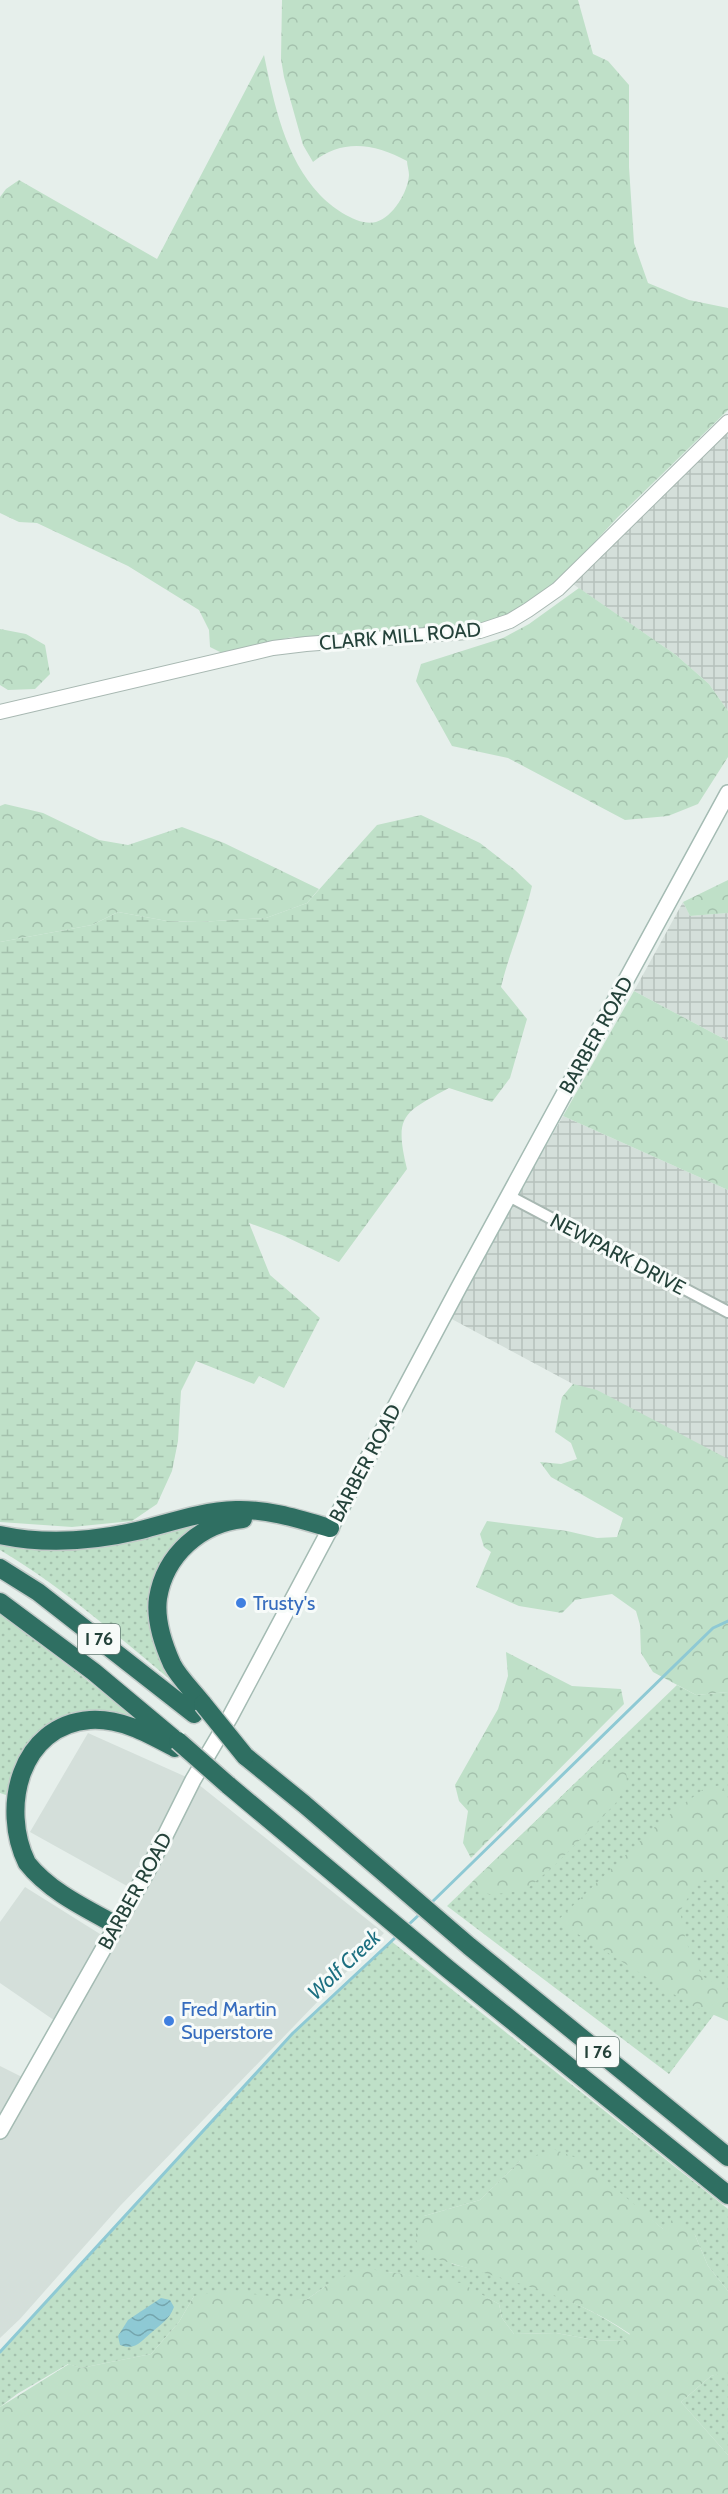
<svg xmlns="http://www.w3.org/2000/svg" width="728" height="2494" viewBox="0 0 728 2494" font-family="Cabin,sans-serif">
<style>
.built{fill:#d4dfda}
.industrial{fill:url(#industrial-grid)}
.grass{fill:url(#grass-dots)}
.forest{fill:url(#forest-crowns)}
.wetland{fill:url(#wetland-marsh)}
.water{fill:url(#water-waves)}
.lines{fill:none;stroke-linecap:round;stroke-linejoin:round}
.stream{stroke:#8ec9d4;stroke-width:3}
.minor-casing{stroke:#a8b8b2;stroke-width:14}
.tertiary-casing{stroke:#a8b8b2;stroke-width:16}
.secondary-casing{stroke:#a4bbb3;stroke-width:18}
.motorway-casing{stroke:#c2cac8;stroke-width:21}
.minor{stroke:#fff;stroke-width:10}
.tertiary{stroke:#fff;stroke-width:14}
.secondary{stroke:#fff;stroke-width:15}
.motorway{stroke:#2f6f62;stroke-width:18}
.motorway-bridge-casing{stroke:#c2cac8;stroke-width:21;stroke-linecap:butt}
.motorway-bridge{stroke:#2f6f62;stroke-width:18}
.shop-dot{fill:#3f7fe0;stroke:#f7fbf9;stroke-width:2}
.labels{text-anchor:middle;stroke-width:6;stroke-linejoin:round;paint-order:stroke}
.shield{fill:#f7fbf9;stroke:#637a73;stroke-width:1.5}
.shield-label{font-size:18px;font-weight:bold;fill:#24423a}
.street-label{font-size:20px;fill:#24423a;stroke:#f7fbf9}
.shop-label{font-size:20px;fill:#366cbe;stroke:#f7fbf9;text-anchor:start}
.water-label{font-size:21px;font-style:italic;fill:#1c6f80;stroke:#f7fbf9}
</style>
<defs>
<pattern id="industrial-grid" width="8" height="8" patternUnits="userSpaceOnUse" patternTransform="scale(1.5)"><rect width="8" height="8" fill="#d4dfda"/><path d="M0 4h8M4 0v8" fill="none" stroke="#b6c1bc"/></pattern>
<pattern id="grass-dots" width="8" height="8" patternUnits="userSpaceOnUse" patternTransform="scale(1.5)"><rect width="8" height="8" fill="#bfe0c8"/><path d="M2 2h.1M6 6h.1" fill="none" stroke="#a4c1ad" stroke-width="1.8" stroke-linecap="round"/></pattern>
<pattern id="forest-crowns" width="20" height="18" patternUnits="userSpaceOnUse" patternTransform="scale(1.5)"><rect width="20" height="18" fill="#bfe0c8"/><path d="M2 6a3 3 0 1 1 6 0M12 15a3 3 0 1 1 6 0" fill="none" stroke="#a4c1ad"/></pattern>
<pattern id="wetland-marsh" width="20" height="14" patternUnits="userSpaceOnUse" patternTransform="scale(1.5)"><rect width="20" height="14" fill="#bfe0c8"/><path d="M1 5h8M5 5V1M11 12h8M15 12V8" fill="none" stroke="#a4c1ad"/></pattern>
<pattern id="water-waves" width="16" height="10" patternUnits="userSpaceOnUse" patternTransform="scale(1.5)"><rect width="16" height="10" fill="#8ec9d4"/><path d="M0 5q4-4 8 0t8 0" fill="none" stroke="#74a5ad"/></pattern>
</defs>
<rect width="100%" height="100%" fill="#e6efeb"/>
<path class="built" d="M88 1733 193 1780 384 1933 120 2206 20 2319 0 2338V2131L61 2025 0 1983V1922L25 1887 108 1939 136 1891 30 1832Z
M0 2066 22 2077 0 2116Z"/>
<path class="industrial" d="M728 422V711L709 684 676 655 567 580Z
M683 902 690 916 728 913V1041L634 991Z
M563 1116 728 1190V1467L448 1317Z"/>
<path class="grass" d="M223 1515 158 1582 183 1690C124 1642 66 1589 0 1550V1536L21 1542Z
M0 1614 130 1713 129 1716C91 1708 44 1713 22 1751 14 1765 10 1780 6 1795L0 1793Z
M677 1685 696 1695 728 1692V1996L669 2074 447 1906Z
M391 1941 728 2209V2291L708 2266 695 2235 663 2229 649 2218 520 2161 480 2200 424 2216 452 2264C514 2278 578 2298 630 2335L623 2341 594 2340 556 2333 514 2334 502 2318 499 2304 480 2294 428 2279 388 2272 327 2285 306 2300 194 2296 179 2322 151 2354 81 2368 68 2364 17 2394 0 2407V2352L293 2033Z
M727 2371 728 2372V2455L681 2402 711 2376Z"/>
<path class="forest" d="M282 0H578L593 54 608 61 629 85V167L634 243 648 283 689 300 728 308V410L617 518 551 589 520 610 471 629 399 630 333 638 292 637 222 653 210 647 209 630 199 610 128 566 37 523 19 522 0 513V197L6 189 19 180 157 259 264 55C274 104 285 158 320 195 331 207 359 227 376 222 393 217 408 192 409 175 409 171 407 165 407 161 375 144 343 138 313 162L303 145 284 77 281 59Z
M579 588 676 655 709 684 728 711V757L698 804 668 816 625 820 508 758 452 746 416 681 421 664 503 638 529 624Z
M0 629 26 634 45 645 50 674 35 689 8 690 0 685Z
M5 804 43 813 99 840 128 845 182 827 224 843 319 889 307 903 266 918 199 922 167 921 118 912 92 925 0 942V806Z
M728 880V913L690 916 683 902Z
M634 991 728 1041V1190L563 1116Z
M573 1384 597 1390 728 1459V1692L696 1695 653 1672 641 1653 640 1625 636 1611 612 1594 575 1600 562 1613 519 1606 476 1587 491 1552 484 1547 480 1534 487 1521 567 1531 597 1538 617 1537 623 1518 551 1477 540 1462 561 1464 577 1459 571 1443 555 1432 562 1397Z
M506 1652 572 1686 621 1689 624 1704 471 1858 463 1843 468 1811 459 1801 455 1785 498 1709 508 1676Z
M603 1757 613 1770 626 1768 627 1786 615 1804 557 1863 526 1890 490 1895 472 1882Z
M722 1785 728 1799V1879L698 1881 680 1911 686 1942 702 1976 728 1990V2021L691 2005 557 1921 660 1822 705 1788Z
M553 2149 582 2160 663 2229 673 2219 695 2235 708 2266 728 2291V2372L711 2376 681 2402 728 2455V2494H0V2407L69 2364 81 2368 151 2354 179 2322 194 2296 225 2291 306 2300 327 2285 362 2268 461 2283 499 2304 502 2318 514 2334 556 2333 594 2340 623 2341 630 2334C567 2290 493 2278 422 2254L415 2237 424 2216 480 2200 520 2161Z"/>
<path class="wetland" d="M421 815 480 843 515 870 532 886C524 921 509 953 501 987L527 1019 510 1078 492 1102 449 1088C403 1113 394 1115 407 1169L339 1262 282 1235 249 1223 270 1275 320 1318 284 1388 259 1376 254 1384 196 1361 181 1391 178 1441 172 1471 157 1504 132 1521 72 1527 0 1522V942L92 925 118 912 167 921 199 922 266 918 307 903 377 825Z"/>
<path class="water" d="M161 2298 170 2300 174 2307C169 2320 162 2323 152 2332 141 2341 136 2351 120 2345L118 2336 128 2320Z"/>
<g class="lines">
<path class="stream" d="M430 1904 713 1628 728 1621
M406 1927 421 1913
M0 2352 293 2033 397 1936"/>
<g class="minor-casing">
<path id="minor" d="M509 1196 728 1312"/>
</g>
<g class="tertiary-casing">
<path id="tertiary" d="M0 712 273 648 306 644 480 631 510 621 528 610 558 589 728 422"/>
</g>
<g class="secondary-casing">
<path id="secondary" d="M0 2131 148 1870 193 1780 230 1717 459 1287 728 793"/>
</g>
<g class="motorway-casing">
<path id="motorway" d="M0 1535C47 1545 95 1541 141 1530 172 1522 203 1511 236 1510 268 1509 299 1519 330 1528
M0 1568 38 1592 194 1714
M0 1602 94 1672 173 1738
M203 1704C194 1692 179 1678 172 1664 163 1644 155 1620 158 1598 165 1555 201 1523 243 1519
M245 1756 304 1804 469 1946 728 2157
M228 1785 448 1969 728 2195
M116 1925C85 1908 49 1891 27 1863 0 1808 20 1725 90 1720 121 1718 149 1734 175 1748"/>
</g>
<use href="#minor" class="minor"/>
<use href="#tertiary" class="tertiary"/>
<use href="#secondary" class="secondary"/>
<use href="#motorway" class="motorway"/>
<g class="motorway-bridge-casing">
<path id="motorway-bridge" d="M203 1704 245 1756
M178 1741 228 1785"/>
</g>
<use href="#motorway-bridge" class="motorway-bridge"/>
</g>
<g class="shop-dot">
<circle cx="241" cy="1603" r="6"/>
<circle cx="169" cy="2021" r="6"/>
</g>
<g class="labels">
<g class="shield">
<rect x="78" y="1624" width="42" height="30" rx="4.5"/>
<rect x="577" y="2037" width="42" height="30" rx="4.5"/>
</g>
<g class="shield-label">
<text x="99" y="1645">I 76</text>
<text x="598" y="2058">I 76</text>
</g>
<g class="street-label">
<text transform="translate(400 636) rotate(-5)" y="7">CLARK MILL ROAD</text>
<text transform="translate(596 1035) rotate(-61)" y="7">BARBER ROAD</text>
<text transform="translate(618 1254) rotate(28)" y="7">NEWPARK DRIVE</text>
<text transform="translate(365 1463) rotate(-62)" y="7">BARBER ROAD</text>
<text transform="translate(135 1891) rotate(-61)" y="7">BARBER ROAD</text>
</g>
<g class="shop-label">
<text x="253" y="1610">Trusty's</text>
<text x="181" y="2016">Fred Martin<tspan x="181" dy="23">Superstore</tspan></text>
</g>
<g class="water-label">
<text transform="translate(344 1965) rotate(-43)" y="7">Wolf Creek</text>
</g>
</g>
</svg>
